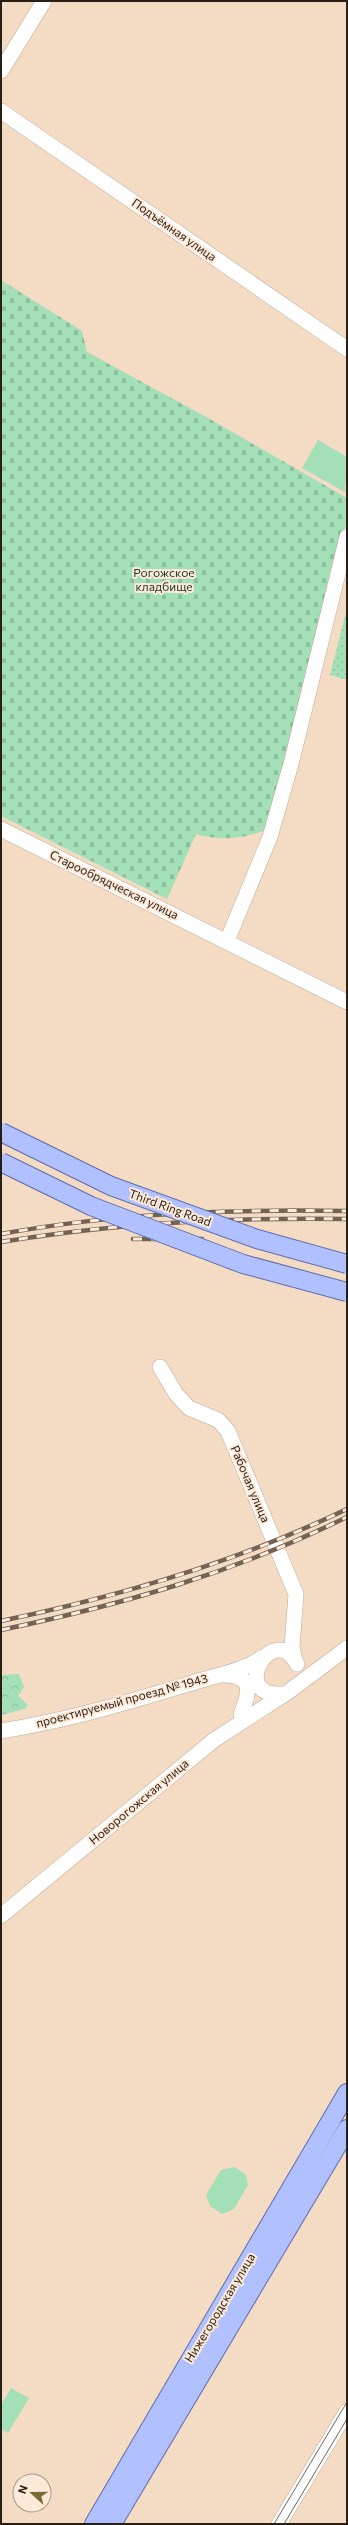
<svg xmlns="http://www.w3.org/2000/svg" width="348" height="2525" viewBox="0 0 348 2525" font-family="Commissioner,sans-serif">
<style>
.green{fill:url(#green-dots)}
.forest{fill:url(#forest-crowns)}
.cemetery{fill:url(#cemetery-stones)}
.pitch{fill:#a3dfb7}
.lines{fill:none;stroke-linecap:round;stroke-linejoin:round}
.minor-casing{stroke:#c0a892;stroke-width:16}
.major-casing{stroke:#5f6cac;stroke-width:20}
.minor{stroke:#fff;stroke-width:15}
.major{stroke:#b1c0fe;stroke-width:18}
.tram{stroke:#726355;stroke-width:1}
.rail-casing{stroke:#726355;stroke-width:4.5}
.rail{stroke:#fde9d7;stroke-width:3;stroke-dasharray:9;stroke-linecap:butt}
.major-bridge-casing{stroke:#5f6cac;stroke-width:20;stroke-linecap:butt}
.major-bridge{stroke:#b1c0fe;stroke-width:18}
.labels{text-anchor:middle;stroke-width:4;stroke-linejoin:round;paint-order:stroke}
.street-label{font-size:12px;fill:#271e15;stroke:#fde9d7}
.park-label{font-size:12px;fill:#183925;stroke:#fde9d7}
</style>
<defs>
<pattern id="green-dots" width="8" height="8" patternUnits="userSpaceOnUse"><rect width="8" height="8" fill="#a3dfb7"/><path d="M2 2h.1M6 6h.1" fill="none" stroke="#8cbf9c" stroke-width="1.8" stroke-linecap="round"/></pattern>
<pattern id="forest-crowns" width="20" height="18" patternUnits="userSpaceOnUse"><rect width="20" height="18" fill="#a3dfb7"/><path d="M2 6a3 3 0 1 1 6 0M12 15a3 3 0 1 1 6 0" fill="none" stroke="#8cbf9c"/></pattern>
<pattern id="cemetery-stones" width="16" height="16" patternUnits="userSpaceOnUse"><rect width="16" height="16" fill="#a3dfb7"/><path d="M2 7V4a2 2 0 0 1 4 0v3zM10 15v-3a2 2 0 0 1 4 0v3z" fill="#8cbf9c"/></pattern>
</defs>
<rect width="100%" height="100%" fill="#f4dbc4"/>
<path class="green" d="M347 608V680L330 675Z"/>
<path class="forest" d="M19 1674 24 1687 18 1696 28 1705 24 1709 1 1715V1675Z"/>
<path class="cemetery" d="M1 280 82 331 87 352 208 418 347 498V520L267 829C247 839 217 841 196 834L167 899 1 816Z"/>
<path class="pitch" d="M318 440 347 457 345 492 302 468Z
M235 2167 246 2175 248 2185 234 2209 222 2214 210 2206 206 2195 221 2170Z
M11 2388 29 2398 8 2433 1 2429V2405Z"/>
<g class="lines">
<g class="minor-casing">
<path id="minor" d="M1 71 44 1
M1 111 347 349
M1 829 347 1002
M227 941 270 837 291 764 347 537
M160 1367 176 1394 189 1408 218 1420 228 1431 296 1594 292 1647 295 1660
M224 1675C254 1676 250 1692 241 1714
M282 1694C227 1697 274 1619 297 1664
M1 1731C67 1721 132 1701 195 1682 218 1675 243 1671 263 1657
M1 1916 214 1740 288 1692 347 1648
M279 2524 347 2411"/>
</g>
<g class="major-casing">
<path id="major" d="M94 2524 347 2093
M112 2524 347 2129"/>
</g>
<use href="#minor" class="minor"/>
<use href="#major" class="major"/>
<path class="tram" d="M274 2524 347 2402
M284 2524 347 2419"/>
<g class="rail-casing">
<path id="rail" d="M1 1234C116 1213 231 1209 347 1211
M133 1239H202
M1 1242C117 1223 230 1217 347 1219
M1 1621C121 1596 237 1562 347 1509
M1 1630C125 1604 233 1573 347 1517"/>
</g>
<use href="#rail" class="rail"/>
<g class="major-bridge-casing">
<path id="major-bridge" d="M1 1132 111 1186 257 1239 347 1264
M1 1162 91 1206 243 1264 347 1292"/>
</g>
<use href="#major-bridge" class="major-bridge"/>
</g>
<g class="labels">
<g class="street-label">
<text transform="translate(174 230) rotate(35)" y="4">Подъёмная улица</text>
<text transform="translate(114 885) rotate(26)" y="4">Старообрядческая улица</text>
<text transform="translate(170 1208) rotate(20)" y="4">Third Ring Road</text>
<text transform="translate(250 1484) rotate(67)" y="4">Рабочая улица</text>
<text transform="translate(122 1701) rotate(-15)" y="4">проектируемый проезд № 1943</text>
<text transform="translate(139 1802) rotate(-40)" y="4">Новорогожская улица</text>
<text transform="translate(220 2308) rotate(-59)" y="4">Нижегородская улица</text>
</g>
<g class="park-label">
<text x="164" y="577">Рогожское<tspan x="164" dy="14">кладбище</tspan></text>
</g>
</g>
<rect width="348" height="2525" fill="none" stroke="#271e15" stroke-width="4"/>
<g transform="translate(32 2493) rotate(291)"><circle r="19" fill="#fde9d7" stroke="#a79889"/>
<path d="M0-3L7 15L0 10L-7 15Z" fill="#7a6836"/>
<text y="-6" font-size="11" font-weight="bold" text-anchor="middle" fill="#271e15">N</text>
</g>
</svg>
